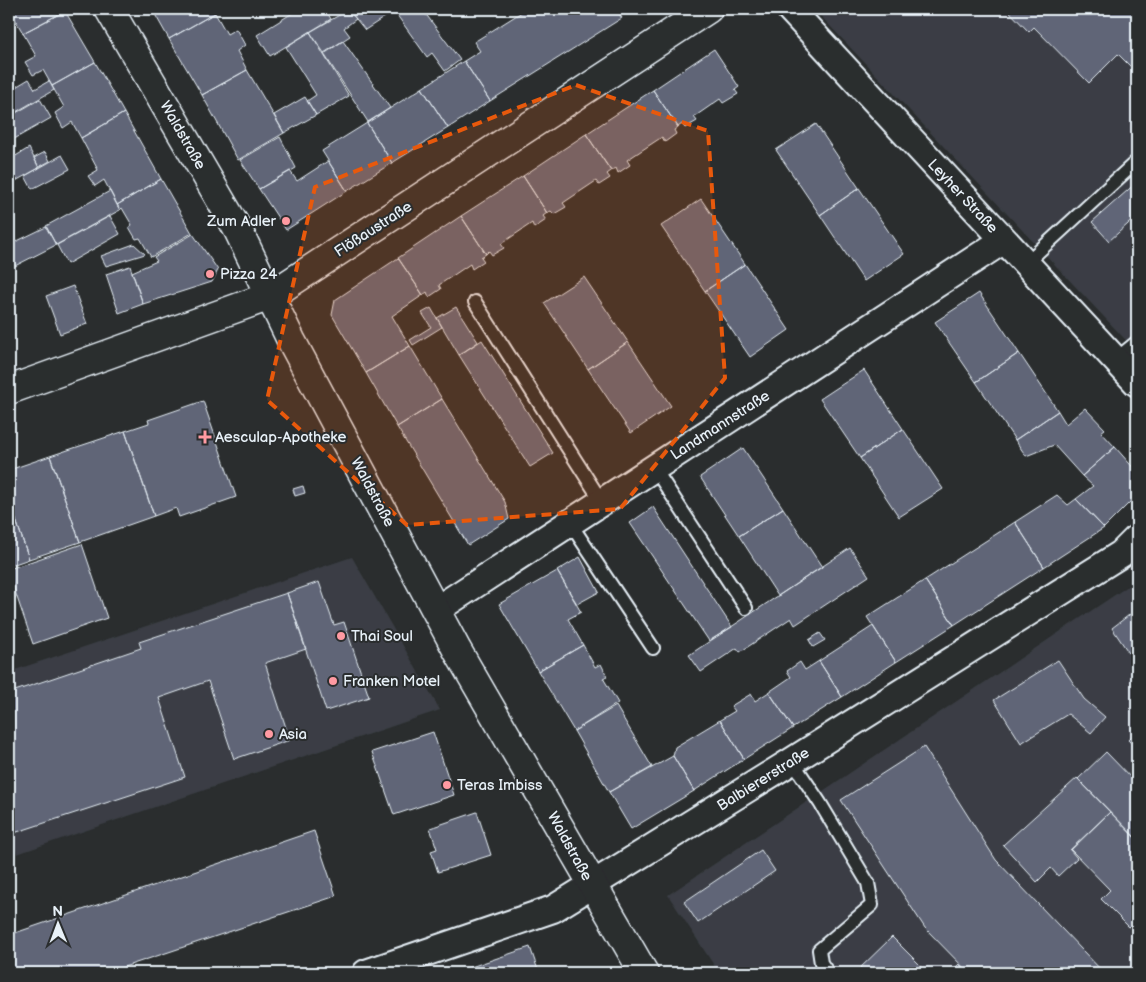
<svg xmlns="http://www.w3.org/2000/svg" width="1146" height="982" viewBox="0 0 1146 982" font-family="'Balsamiq Sans',sans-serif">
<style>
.built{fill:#3a3e44}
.building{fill:#616577;stroke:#e8f1f8}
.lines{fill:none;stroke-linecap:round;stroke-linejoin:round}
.service-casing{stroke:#e8f1f8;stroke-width:16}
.minor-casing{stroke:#e8f1f8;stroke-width:30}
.tertiary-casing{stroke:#e8f1f8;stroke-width:31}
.service{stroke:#2a2d2e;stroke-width:12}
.minor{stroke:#2a2d2e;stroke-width:26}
.tertiary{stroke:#2a2d2e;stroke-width:28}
.marked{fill:#e8590c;fill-opacity:0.2;stroke:#e8590c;stroke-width:4;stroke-dasharray:10 6;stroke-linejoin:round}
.poi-dot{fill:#ff9aa2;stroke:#2a2d2e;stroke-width:2}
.labels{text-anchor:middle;stroke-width:4;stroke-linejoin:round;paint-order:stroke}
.street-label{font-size:15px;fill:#e8f1f8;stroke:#2a2d2e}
.poi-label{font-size:15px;fill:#e8f1f8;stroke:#2a2d2e;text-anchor:start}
</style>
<rect width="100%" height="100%" fill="#2a2d2e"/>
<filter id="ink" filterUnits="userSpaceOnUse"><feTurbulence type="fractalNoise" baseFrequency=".02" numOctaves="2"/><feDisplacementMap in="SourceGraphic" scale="10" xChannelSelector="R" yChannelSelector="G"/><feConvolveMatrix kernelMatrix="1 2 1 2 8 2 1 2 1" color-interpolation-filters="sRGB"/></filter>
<g filter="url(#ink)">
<path class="built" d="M814 9H1137V352Z
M352 557 440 710 17 854 9 828V672Z
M1137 580V973H719L668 895Z"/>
<path class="building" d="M9 9H64L65 11 23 33Z
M152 9H213L215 13 169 39Z
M299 9H325L331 19 270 56 257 35Z
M348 9H422L460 60 445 71 432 53 427 57 394 11 365 30Z
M525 9H616L622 18 490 101 464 61 480 51 474 42 525 10Z
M881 9H892L886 15Z
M1007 9H1136L1137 73 1118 54 1089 83 1034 27 1029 32Z
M348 10 356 19 344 28 350 36 324 53 310 32Z
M65 11 95 62 52 86 43 70 33 75 25 62 36 56 23 33Z
M215 13 227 34 236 29 245 45 237 51 247 70 202 95 169 39Z
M310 32 349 96 316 115 307 101 316 95 286 47Z
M343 41 390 108 368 122 324 54Z
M714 49 739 87 735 90 738 94 723 103 720 99 694 117 697 121 685 128 682 124 678 127 653 90Z
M464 61 490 101 448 128 422 88Z
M95 62 124 113 81 138 72 122 63 128 55 113 64 107 52 86Z
M247 70 284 133 238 160 202 95Z
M29 79 35 89 49 81 54 90 9 116V91Z
M422 88 448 128 392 163 367 123Z
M653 90 678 127 674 130 676 134 665 142 662 137 627 160 630 165 618 173 616 168 611 171 586 134Z
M305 97 316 115 284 133 274 115Z
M40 99 51 118 9 142V117Z
M124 113 161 179 117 205 104 180 95 186 88 176 98 170 81 138Z
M367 123 392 163 347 191 322 151Z
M816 124 859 188 820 215 776 150Z
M586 134 611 171 607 174 610 178 599 185 596 181 563 203 566 207 554 214 551 211 547 213 523 176Z
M280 137 296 168 259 189 240 160Z
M29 148 39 168 10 184 9 181V160Z
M45 152 50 161 39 167 34 158Z
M62 155 70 169 32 189 25 176Z
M328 161 347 191 286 230 259 189 290 171 297 181Z
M523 176 547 213 543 216 546 220 534 228 532 223 501 244 504 248 492 255 489 251 486 254 461 216Z
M161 179 192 233 151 257 140 238 136 239 129 227 132 225 122 208 120 210 117 205Z
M1137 182V216L1109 241 1092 222Z
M859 188 904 254 864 281 820 215Z
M110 191 120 210 56 245 46 226Z
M701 199 745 264 705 291 661 226Z
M110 216 120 234 67 264 57 245Z
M461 216 486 254 481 257 484 261 472 269 470 264 439 285 441 289 429 297 427 292 423 295 398 258Z
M46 227 56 245 9 269V245Z
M193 234 218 270 212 282 143 304 132 272 157 261 154 257Z
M134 244 145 254 106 266 101 256Z
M398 258 423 295 392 316 410 346 366 373 332 315 335 300Z
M745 264 789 330 750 357 705 291Z
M130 266 143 304 119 313 106 274Z
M584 277 628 342 588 369 544 303Z
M73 286 87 324 60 334 46 296Z
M979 293 1019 353 976 382 935 322Z
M456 307 478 342 459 355 437 318Z
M431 308 442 327 413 345 410 340 431 327 422 313Z
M482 340 553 453 530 467 459 355Z
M628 342 671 406 631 433 588 369Z
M410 346 442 399 397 427 366 373Z
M1019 353 1058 411 1015 440 976 382Z
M864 370 903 429 860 458 820 399Z
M442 399 505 502 509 519 468 545 397 427Z
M203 401 236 497 179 517 176 508 154 516 125 431 149 423 148 420Z
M1085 408 1105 429 1101 432 1115 447 1082 476 1054 445 1026 456 1015 440 1058 411 1066 424Z
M903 429 943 489 899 517 860 458Z
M125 431 154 516 80 542 50 456Z
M1115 447 1137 472V495L1104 528 1076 499 1093 486 1082 476Z
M743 448 783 508 739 536 700 477Z
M50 456 80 542 29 559 9 499V470Z
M303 486 305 493 295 496 293 489Z
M1057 495 1068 505 1076 499 1104 528 1044 567 1015 522Z
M9 499 29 559 9 566Z
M653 507 732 627 709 641 630 523Z
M783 508 822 567 778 596 739 536Z
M1015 522 1044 567 954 625 925 580Z
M82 544 107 618 33 644 9 574V569Z
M850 548 869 576 795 625 791 618 740 652 737 648 701 672 689 655Z
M580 557 599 592 577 604 557 571Z
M557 571 581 612 568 619 583 645 538 671 499 604Z
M925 580 954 625 896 662 867 617Z
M9 581 15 598 9 601Z
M319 582 334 625 344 622 369 697 326 711 287 593Z
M287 593 306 649 265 663 290 740 234 759 208 681 159 698 185 777 11 834 9 827V693L141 648 139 642Z
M1137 609V665L1112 628Z
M873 626 896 662 842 697 819 661Z
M820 633 825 640 813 647 809 640Z
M583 645 595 667 601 664 607 676 603 678 618 703 574 731 538 671Z
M1058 660 1084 699 1105 717 1091 733 1068 714 1021 743 994 700Z
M819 661 842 697 793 728 769 692 791 677 787 671 800 662 805 670Z
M769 692 793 728 744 759 720 720 735 711 731 706 751 694 755 701Z
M616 706 652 767 609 792 574 731Z
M720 720 744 759 694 791 673 756 675 747Z
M1137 731V749L1128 740Z
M433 732 454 795 394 815 372 752Z
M924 747 996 860 1104 973H969L925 928 841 800Z
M1106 752 1137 784V839L1078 779Z
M673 756 694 791 631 829 609 792Z
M1077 778 1110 812 1070 850 1077 858 1058 876 1051 868 1037 882 1003 845Z
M477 812 491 855 438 872 431 851 437 849 430 828Z
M1110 812 1137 840V931L1135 933 1101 899 1110 890 1071 850Z
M314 831 336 896 106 973H9V935Z
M761 850 775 871 698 923 684 902Z
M892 937 928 973H855Z
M530 947 539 973H463L462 970Z
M959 964 968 973H950Z"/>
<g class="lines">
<g class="service-casing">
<path id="service" d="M1025 264 1137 161
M475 302 602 502
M1115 360 1137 342
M654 468 746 608
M570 523 653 648
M792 761 820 803 868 883 872 905 819 950 821 963 828 973"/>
</g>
<g class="minor-casing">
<path id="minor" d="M790 9 1137 383
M436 610 1004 240
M366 973 553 909 792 761 1121 554 1137 538"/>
</g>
<g class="tertiary-casing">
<path id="tertiary" d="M109 9 238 230 291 340 457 650 644 973
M9 390 270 296 708 9"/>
</g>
<use href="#service" class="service"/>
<use href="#minor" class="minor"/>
<use href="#tertiary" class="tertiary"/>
</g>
</g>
<path class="marked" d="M576 85 708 131 725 378 620 509 407 525 267 400 315 187Z"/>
<g class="poi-dot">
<circle cx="286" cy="221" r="5"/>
<circle cx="210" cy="274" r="5"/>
<path d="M202.5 429.5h5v5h5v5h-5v5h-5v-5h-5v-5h5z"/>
<circle cx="341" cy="636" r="5"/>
<circle cx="333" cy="681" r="5"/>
<circle cx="269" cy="734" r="5"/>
<circle cx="447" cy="785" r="5"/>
</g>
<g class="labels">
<g class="street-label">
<text transform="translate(183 135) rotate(60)" y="5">Waldstraße</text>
<text transform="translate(963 196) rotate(47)" y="5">Leyher Straße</text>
<text transform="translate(373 229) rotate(-33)" y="5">Flößaustraße</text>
<text transform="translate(720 425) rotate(-33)" y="5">Landmannstraße</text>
<text transform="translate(373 492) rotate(62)" y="5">Waldstraße</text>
<text transform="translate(763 779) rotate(-32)" y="5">Balbiererstraße</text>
<text transform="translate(570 846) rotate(61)" y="5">Waldstraße</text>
</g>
<g class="poi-label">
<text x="276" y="226" text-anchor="end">Zum Adler</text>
<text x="220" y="279">Pizza 24</text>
<text x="215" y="442">Aesculap-Apotheke</text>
<text x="351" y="641">Thai Soul</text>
<text x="343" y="686">Franken Motel</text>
<text x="279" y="739">Asia</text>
<text x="457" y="790">Teras Imbiss</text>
</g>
</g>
<rect width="1146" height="982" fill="none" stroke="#2a2d2e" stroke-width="30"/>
<rect x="15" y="15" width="1116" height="952" fill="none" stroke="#e8f1f8" stroke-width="2" filter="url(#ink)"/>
<g transform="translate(58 924) rotate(359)" stroke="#2a2d2e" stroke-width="4" paint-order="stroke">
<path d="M0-4L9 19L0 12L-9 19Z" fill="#e8f1f8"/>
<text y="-8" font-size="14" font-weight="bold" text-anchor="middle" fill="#e8f1f8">N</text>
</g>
</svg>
